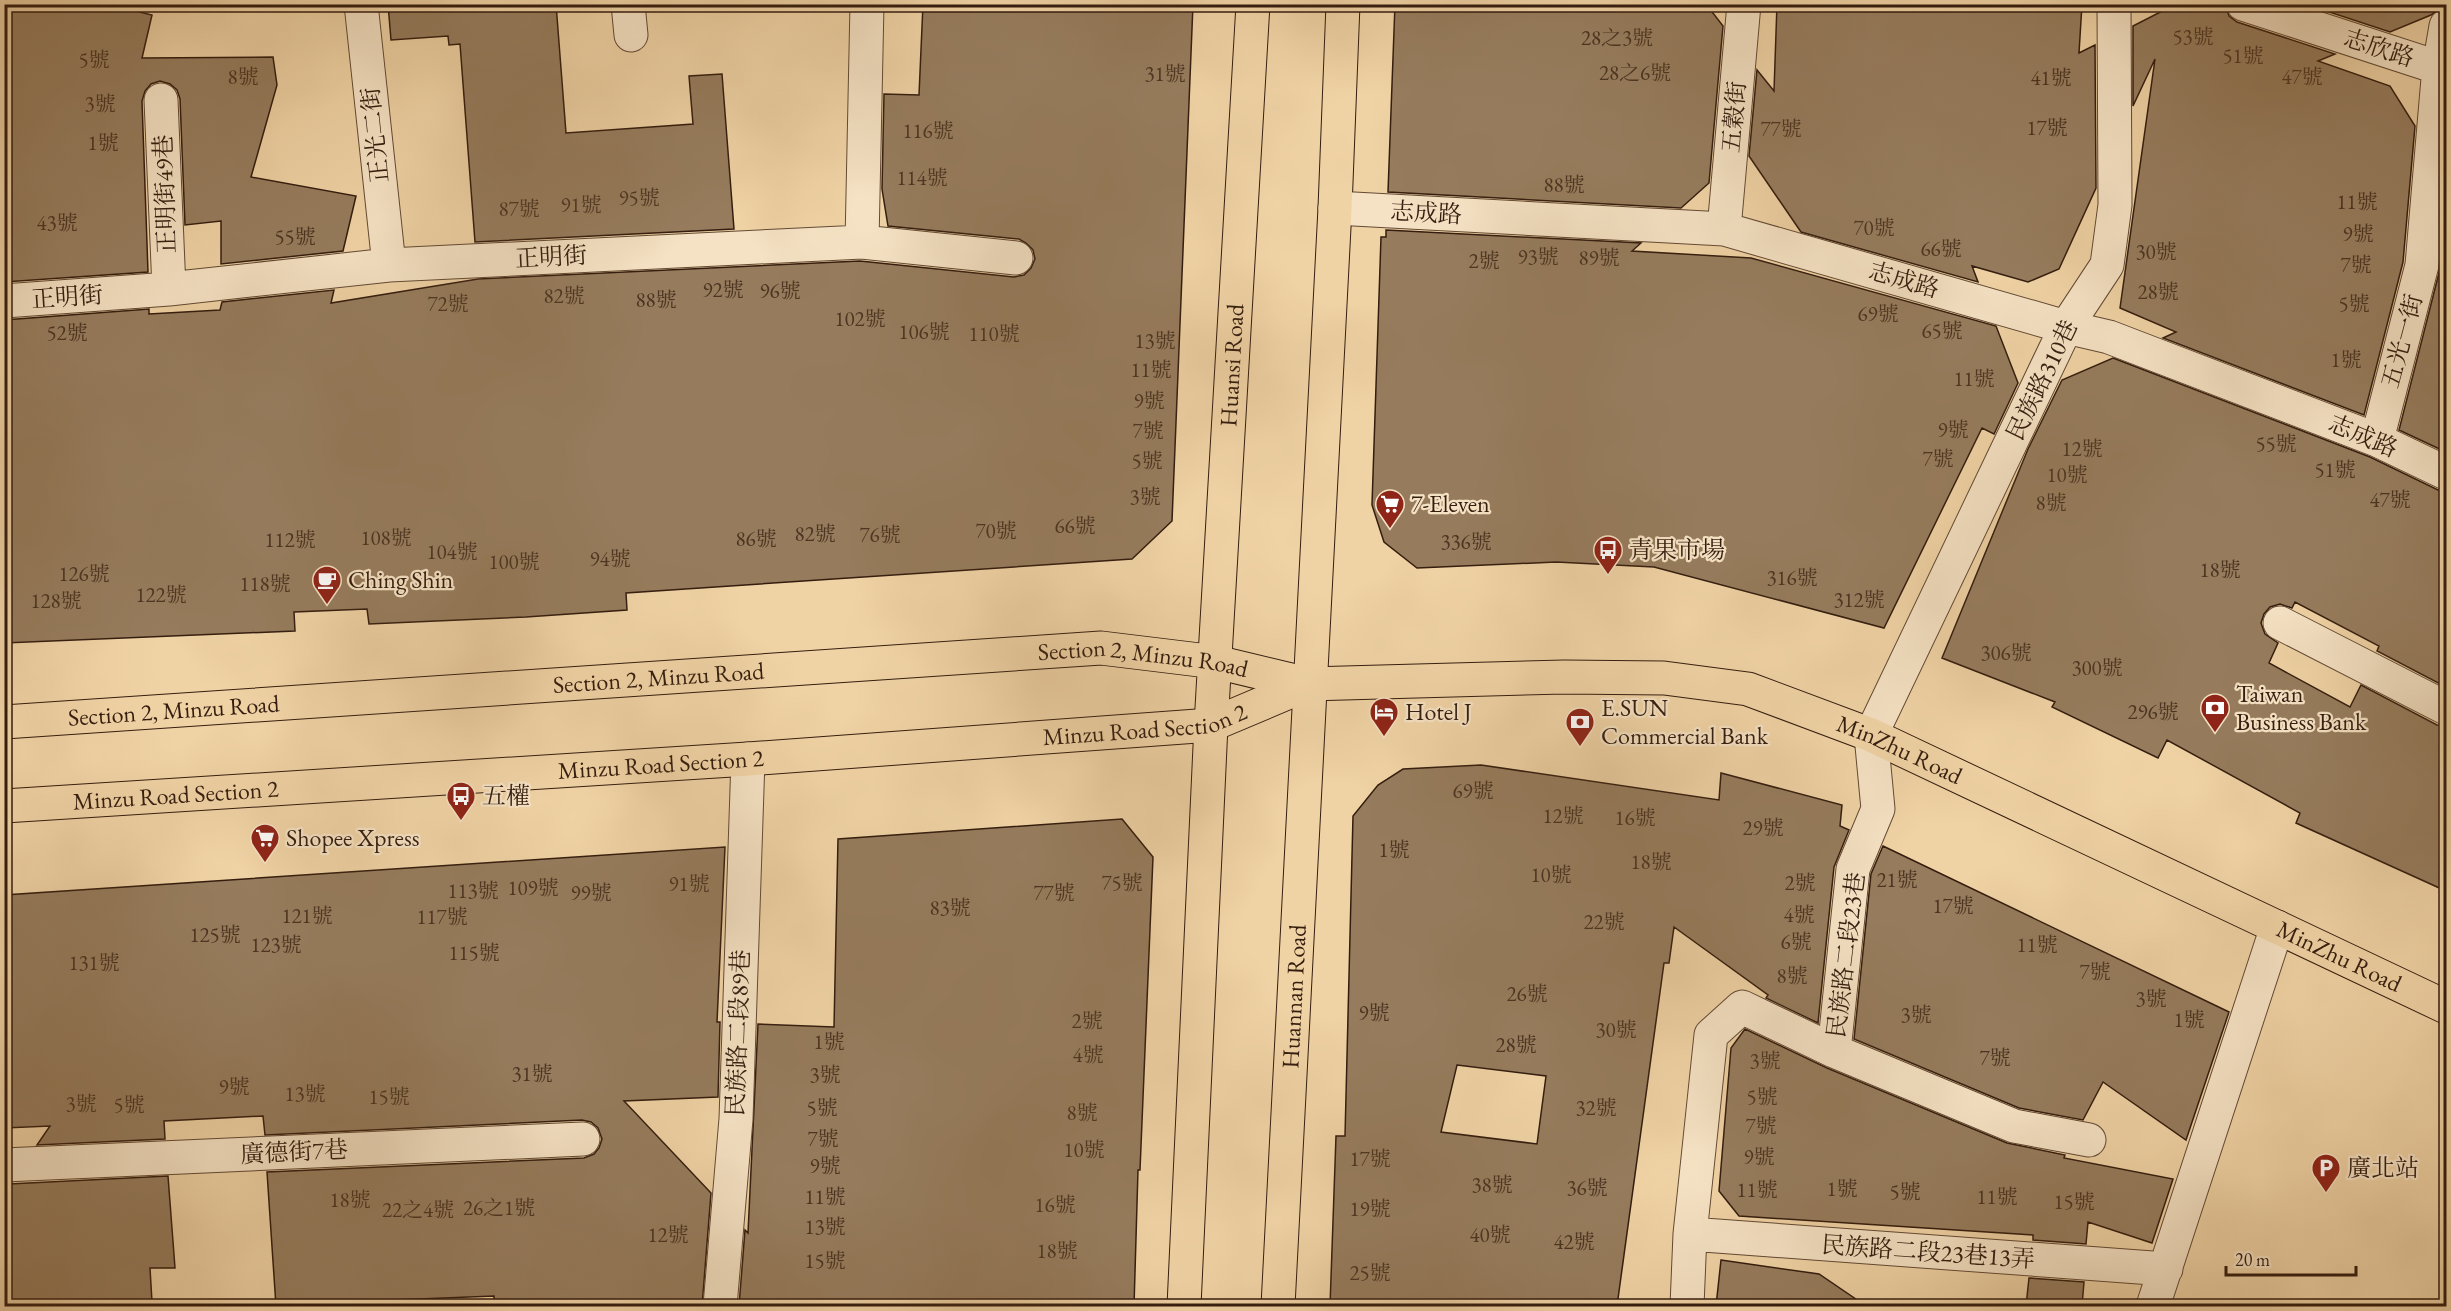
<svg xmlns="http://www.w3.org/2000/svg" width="2451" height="1311" viewBox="0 0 2451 1311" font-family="'EB Garamond','Noto Serif TC',serif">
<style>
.building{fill:#967c5d;stroke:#341d0f;stroke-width:1.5;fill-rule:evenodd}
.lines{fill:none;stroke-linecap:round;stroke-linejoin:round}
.minor-casing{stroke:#634a34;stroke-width:35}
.major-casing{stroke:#341d0f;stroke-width:35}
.minor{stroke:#f5e2c4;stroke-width:33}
.major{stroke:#f0d3a5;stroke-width:33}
.labels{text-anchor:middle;stroke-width:4.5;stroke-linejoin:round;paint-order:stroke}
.number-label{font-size:21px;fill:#4c3522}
.street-label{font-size:24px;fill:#341d0f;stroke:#f5e2c4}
.poi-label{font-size:24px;fill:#341d0f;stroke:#f5e2c4;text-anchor:start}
</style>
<rect width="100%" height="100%" fill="#f0d3a5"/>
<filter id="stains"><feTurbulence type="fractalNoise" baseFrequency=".00333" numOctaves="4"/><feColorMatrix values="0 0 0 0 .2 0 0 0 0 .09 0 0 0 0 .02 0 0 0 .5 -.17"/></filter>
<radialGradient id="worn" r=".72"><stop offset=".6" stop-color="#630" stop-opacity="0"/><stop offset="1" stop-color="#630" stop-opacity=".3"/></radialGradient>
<path class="building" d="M4 4H107L152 15 142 58 273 57 277 85 251 177 356 196 343 251 221 264V221L185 225 180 99 177 90 170 84 160 81 151 84 145 91 142 101 148 272 4 282Z
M388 4H556L566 133 693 124 689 76 722 74 734 229 475 242 460 44 449 45 448 36 391 40Z
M923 4H1193L1172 521 1132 559 626 593 627 610 526 617 369 624 367 609 294 612 295 631 4 643V320L149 309V314L220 310 222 302 334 290 331 303 478 279 860 261 1014 277 1024 275 1031 268 1035 259 1033 250 1026 243 1019 239 888 226 882 189 884 94 919 95Z
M1395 4H1706L1723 26 1709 183 1681 208 1388 192Z
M1777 4H2082L2079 53 2095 45 2096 188 2059 269 2028 282 1972 266 1978 282 1801 232 1749 156 1757 70 1774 91Z
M2176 4H2225L2229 16 2237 22 2335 54 2318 61 2390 86 2415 126 2403 262 2364 415 2163 338 2176 332 2120 308 2155 59 2133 106V26Z
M2305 4H2446V8L2439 9 2431 15 2390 32Z
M2446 199V452L2399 430 2440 269Z
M1386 230 1641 243 1632 251 1751 258 1996 326 2018 383 1994 434 1982 428 1884 628 1654 567 1556 562 1417 568 1384 542 1372 505 1381 237H1386Z
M2113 358 2370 457 2438 490 2446 492V687L2377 651 2379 646 2295 602 2292 608 2280 604 2270 607 2264 614 2261 623 2265 634 2278 643 2269 663 2350 707 2361 685 2437 725 2446 727V891L2296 823 2300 813 2167 740 2158 758 2052 707 2055 702 1942 658 2028 449 2062 380Z
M1481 765 1719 800 1721 773 1842 805 1840 826 1849 830 1834 867 1818 1023 1766 998 1768 995 1674 927 1669 963H1664L1617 1306H1330L1336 1136H1345L1353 816 1378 785 1403 769ZM1457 1065 1546 1076 1537 1144 1441 1132Z
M1122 819 1153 857 1140 1170H1138L1134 1306H739L745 1230 748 1233 758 1024 834 1027 838 839Z
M1883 846 2229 1012 2186 1140 2103 1082 2083 1120 2019 1108 1854 1039 1871 874Z
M725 847 717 1022H720L718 1097 624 1101 711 1193 702 1306H494V1296L343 1302V1306H276L267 1172 584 1158 594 1154 599 1148 602 1139 598 1128 591 1122 582 1120 265 1135 263 1116 164 1121 165 1139 37 1145 50 1126 4 1128V895Z
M1745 1029 1827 1068 2007 1143 2065 1155 2064 1158 2173 1179 2152 1243 2088 1222 2086 1244 2033 1240V1235L1739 1216 1719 1191 1731 1048Z
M168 1176 175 1268H150L152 1302 125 1303V1306H4V1190L9 1184Z
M1721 1260 1819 1274 1866 1306H1716Z
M2029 1278 2084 1282 2082 1306H2026Z"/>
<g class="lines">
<g class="minor-casing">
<path id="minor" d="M361 4 389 265
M628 4 631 35
M2243 4 2446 70
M161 100 169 289
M1335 208 1724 229 2066 327 2109 337 2377 440 2446 473
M1724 229 1744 4
M862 242 867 4
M4 301 169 289 389 265 862 242 1016 258
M2377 440 2422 265 2439 67 2446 26
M2280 623 2446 708
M1834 1051 2014 1126 2089 1140
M4 1165 583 1139
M1690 1234 2166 1269
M720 1306 736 1119 748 759
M1687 1306 1690 1234 1711 1035 1742 1007 1834 1051 1853 869 1878 809 1871 735 2066 327 2107 265 2115 205 2114 4
M2153 1306 2277 927"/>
</g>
<g class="major-casing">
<g id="major">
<path id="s1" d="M4 722 1101 648 1216 662 1308 684 1564 677 1664 678 1748 689 1871 735 2446 1007"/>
<path id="s2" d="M4 806 748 759 1211 725 1308 684"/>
<path id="s3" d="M1184 1306 1211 725 1253 4"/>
<path id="s4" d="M1278 1306 1335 208 1343 4"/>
</g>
</g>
<use href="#minor" class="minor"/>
<use href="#major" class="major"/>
</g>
<defs>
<g id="supermarket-pin" transform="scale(1.5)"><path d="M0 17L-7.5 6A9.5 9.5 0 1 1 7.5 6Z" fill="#8f2418" stroke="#f5e2c4"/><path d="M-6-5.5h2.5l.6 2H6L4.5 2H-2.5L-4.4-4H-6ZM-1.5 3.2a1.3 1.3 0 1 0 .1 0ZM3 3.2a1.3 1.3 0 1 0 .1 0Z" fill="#fff"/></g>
<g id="bus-pin" transform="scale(1.5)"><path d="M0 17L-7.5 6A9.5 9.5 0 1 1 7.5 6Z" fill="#8f2418" stroke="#f5e2c4"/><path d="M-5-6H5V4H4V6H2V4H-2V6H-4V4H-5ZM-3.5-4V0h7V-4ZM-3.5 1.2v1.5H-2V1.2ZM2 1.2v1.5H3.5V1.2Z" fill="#fff"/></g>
<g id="cafe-pin" transform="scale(1.5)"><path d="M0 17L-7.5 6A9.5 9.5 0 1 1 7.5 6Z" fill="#8f2418" stroke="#f5e2c4"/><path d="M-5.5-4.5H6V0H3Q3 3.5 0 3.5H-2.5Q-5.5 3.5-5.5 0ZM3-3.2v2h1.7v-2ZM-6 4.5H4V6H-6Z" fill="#fff"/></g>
<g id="bank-pin" transform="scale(1.5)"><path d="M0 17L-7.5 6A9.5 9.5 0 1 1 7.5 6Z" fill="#8f2418" stroke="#f5e2c4"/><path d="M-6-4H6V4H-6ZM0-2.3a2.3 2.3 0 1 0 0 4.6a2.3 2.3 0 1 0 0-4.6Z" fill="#fff"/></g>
<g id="hotel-pin" transform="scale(1.5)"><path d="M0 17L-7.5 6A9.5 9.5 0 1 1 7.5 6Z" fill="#8f2418" stroke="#f5e2c4"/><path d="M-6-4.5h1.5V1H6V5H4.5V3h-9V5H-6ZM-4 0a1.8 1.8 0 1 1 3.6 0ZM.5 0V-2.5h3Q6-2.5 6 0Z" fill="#fff"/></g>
<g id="parking-pin" transform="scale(1.5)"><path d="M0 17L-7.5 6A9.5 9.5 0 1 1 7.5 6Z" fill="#8f2418" stroke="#f5e2c4"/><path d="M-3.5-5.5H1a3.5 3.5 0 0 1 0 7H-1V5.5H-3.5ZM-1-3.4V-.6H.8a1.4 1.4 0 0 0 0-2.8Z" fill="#fff"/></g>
</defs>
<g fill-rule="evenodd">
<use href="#supermarket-pin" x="1390" y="504"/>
<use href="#bus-pin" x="1608" y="550"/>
<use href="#cafe-pin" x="327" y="580"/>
<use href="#bank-pin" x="2215" y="708"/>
<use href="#hotel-pin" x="1384" y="712"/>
<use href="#bank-pin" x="1580" y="722"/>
<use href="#bus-pin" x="461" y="796"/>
<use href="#supermarket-pin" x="265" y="838"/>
<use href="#parking-pin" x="2326" y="1168"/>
</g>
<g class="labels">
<g class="number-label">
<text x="2193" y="44">53號</text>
<text x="1617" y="45">28之3號</text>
<text x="2243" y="63">51號</text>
<text x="94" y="67">5號</text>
<text x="1635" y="80">28之6號</text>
<text x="1165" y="81">31號</text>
<text x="243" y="84">8號</text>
<text x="2302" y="84">47號</text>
<text x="2051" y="85">41號</text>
<text x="100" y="111">3號</text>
<text x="2047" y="135">17號</text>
<text x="1781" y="136">77號</text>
<text x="928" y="138">116號</text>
<text x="103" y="150">1號</text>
<text x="922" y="185">114號</text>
<text x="1564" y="192">88號</text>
<text x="639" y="205">95號</text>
<text x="2357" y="209">11號</text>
<text x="581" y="212">91號</text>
<text x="519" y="216">87號</text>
<text x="57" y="230">43號</text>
<text x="1874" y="235">70號</text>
<text x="2358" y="241">9號</text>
<text x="295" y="244">55號</text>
<text x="1941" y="256">66號</text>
<text x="2156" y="259">30號</text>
<text x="1538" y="264">93號</text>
<text x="1599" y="265">89號</text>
<text x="1484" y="268">2號</text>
<text x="2356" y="272">7號</text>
<text x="723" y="297">92號</text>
<text x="780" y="298">96號</text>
<text x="2158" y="299">28號</text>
<text x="564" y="303">82號</text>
<text x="656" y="307">88號</text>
<text x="448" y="311">72號</text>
<text x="2354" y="311">5號</text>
<text x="1878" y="321">69號</text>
<text x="860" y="326">102號</text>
<text x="1942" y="338">65號</text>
<text x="924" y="339">106號</text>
<text x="67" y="340">52號</text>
<text x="994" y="341">110號</text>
<text x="1155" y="348">13號</text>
<text x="2346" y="367">1號</text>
<text x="1151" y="377">11號</text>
<text x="1974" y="386">11號</text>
<text x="1149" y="408">9號</text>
<text x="1953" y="437">9號</text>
<text x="1148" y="438">7號</text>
<text x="2276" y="451">55號</text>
<text x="2082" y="456">12號</text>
<text x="1938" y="466">7號</text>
<text x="1147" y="468">5號</text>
<text x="2335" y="477">51號</text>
<text x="2067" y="482">10號</text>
<text x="1145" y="504">3號</text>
<text x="2390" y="507">47號</text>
<text x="2051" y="510">8號</text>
<text x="1075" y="533">66號</text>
<text x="996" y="538">70號</text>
<text x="815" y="541">82號</text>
<text x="880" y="542">76號</text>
<text x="386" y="545">108號</text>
<text x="756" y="546">86號</text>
<text x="290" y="547">112號</text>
<text x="1466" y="549">336號</text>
<text x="452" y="559">104號</text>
<text x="610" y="566">94號</text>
<text x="514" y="569">100號</text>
<text x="2220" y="577">18號</text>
<text x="84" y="581">126號</text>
<text x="1792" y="585">316號</text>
<text x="265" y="591">118號</text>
<text x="161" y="602">122號</text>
<text x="1859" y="607">312號</text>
<text x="56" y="608">128號</text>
<text x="2006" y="660">306號</text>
<text x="2097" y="675">300號</text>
<text x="2153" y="719">296號</text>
<text x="1473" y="798">69號</text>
<text x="1563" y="823">12號</text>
<text x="1635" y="825">16號</text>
<text x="1763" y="835">29號</text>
<text x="1394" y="857">1號</text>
<text x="1651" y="869">18號</text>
<text x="1551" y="882">10號</text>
<text x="1897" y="887">21號</text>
<text x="1122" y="890">75號</text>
<text x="1800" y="890">2號</text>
<text x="689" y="891">91號</text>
<text x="533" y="895">109號</text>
<text x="473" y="898">113號</text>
<text x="591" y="900">99號</text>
<text x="1054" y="900">77號</text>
<text x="1953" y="913">17號</text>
<text x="950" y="915">83號</text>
<text x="1799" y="922">4號</text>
<text x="307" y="923">121號</text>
<text x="442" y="924">117號</text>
<text x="1604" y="929">22號</text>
<text x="215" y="942">125號</text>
<text x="1796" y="949">6號</text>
<text x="276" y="952">123號</text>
<text x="2037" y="952">11號</text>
<text x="474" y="960">115號</text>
<text x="94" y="970">131號</text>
<text x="2095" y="979">7號</text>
<text x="1792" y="983">8號</text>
<text x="1527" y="1001">26號</text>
<text x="2151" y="1006">3號</text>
<text x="1374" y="1020">9號</text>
<text x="1916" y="1022">3號</text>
<text x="2189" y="1027">1號</text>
<text x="1087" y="1028">2號</text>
<text x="1616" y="1037">30號</text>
<text x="829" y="1049">1號</text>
<text x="1516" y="1052">28號</text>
<text x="1088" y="1062">4號</text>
<text x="1995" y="1065">7號</text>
<text x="1765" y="1068">3號</text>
<text x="532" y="1081">31號</text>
<text x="825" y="1082">3號</text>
<text x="234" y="1094">9號</text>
<text x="305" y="1101">13號</text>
<text x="389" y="1104">15號</text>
<text x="1762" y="1104">5號</text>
<text x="81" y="1111">3號</text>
<text x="129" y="1112">5號</text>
<text x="822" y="1115">5號</text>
<text x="1596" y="1115">32號</text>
<text x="1082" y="1120">8號</text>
<text x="1761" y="1133">7號</text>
<text x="823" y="1146">7號</text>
<text x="1084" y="1157">10號</text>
<text x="1759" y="1164">9號</text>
<text x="1370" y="1166">17號</text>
<text x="825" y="1173">9號</text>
<text x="1492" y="1192">38號</text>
<text x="1587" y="1195">36號</text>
<text x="1842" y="1196">1號</text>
<text x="1757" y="1197">11號</text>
<text x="1905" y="1199">5號</text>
<text x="825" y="1204">11號</text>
<text x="1997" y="1204">11號</text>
<text x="350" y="1207">18號</text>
<text x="2074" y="1209">15號</text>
<text x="1055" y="1212">16號</text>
<text x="499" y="1215">26之1號</text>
<text x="1370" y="1216">19號</text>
<text x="418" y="1217">22之4號</text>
<text x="825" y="1234">13號</text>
<text x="668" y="1242">12號</text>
<text x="1490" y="1242">40號</text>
<text x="1574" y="1249">42號</text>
<text x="1057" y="1258">18號</text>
<text x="825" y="1268">15號</text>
<text x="1370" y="1280">25號</text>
</g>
<g class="street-label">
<text transform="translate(2379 48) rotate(18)" y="8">志欣路</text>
<text transform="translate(1734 117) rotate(-85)" y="8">五穀街</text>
<text transform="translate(375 135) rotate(-96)" y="8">正光二街</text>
<text transform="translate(165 194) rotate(-92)" y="8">正明街49巷</text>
<text transform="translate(1426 213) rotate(3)" y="8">志成路</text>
<text transform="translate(551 257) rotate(-3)" y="8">正明街</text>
<text transform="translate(1904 280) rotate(16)" y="8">志成路</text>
<text transform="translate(67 297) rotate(-4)" y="8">正明街</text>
<text transform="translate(2402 341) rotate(-75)" y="8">五光一街</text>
<text dy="8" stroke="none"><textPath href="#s3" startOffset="942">Huansi Road</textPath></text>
<text transform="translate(2042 380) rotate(-64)" y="8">民族路310巷</text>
<text transform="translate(2363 436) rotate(23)" y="8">志成路</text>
<text dy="8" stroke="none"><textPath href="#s1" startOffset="1142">Section 2, Minzu Road</textPath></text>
<text dy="8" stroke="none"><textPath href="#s1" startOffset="656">Section 2, Minzu Road</textPath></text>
<text dy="8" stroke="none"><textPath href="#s1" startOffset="170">Section 2, Minzu Road</textPath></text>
<text dy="8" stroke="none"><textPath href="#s2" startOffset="1144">Minzu Road Section 2</textPath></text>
<text dy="8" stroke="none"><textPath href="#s1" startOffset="1914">MinZhu Road</textPath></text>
<text dy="8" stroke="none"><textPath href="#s2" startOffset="658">Minzu Road Section 2</textPath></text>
<text dy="8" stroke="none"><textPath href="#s2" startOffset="172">Minzu Road Section 2</textPath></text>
<text transform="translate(1846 955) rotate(-83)" y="8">民族路二段23巷</text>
<text dy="8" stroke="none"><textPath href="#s1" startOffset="2400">MinZhu Road</textPath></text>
<text dy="8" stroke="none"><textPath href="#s4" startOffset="310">Huannan Road</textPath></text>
<text transform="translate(738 1033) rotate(-88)" y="8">民族路二段89巷</text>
<text transform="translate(294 1152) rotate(-3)" y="8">廣德街7巷</text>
<text transform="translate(1928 1252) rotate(4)" y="8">民族路二段23巷13弄</text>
</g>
<g class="poi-label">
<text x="1411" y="512">7-Eleven</text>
<text x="1629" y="558">青果市場</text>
<text x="348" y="588">Ching Shin</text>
<text x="2236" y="702">Taiwan<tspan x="2236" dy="28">Business Bank</tspan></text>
<text x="1601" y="716">E.SUN<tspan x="1601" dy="28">Commercial Bank</tspan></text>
<text x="1405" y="720">Hotel J</text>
<text x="482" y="804">五權</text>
<text x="286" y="846">Shopee Xpress</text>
<text x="2347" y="1176">廣北站</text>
</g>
</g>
<rect width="2451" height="1311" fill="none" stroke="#f0d3a5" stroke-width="24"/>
<rect x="6" y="6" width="2439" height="1299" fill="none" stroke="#341d0f" stroke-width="3"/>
<rect x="12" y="12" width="2427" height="1287" fill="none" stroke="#341d0f" stroke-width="1.5"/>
<path d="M2226 1266v9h130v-9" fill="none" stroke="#341d0f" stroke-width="3"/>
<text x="2235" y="1266" font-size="18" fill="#341d0f" stroke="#f5e2c4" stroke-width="4.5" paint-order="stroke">20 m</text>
<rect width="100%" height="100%" filter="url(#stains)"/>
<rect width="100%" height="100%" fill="url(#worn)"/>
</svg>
